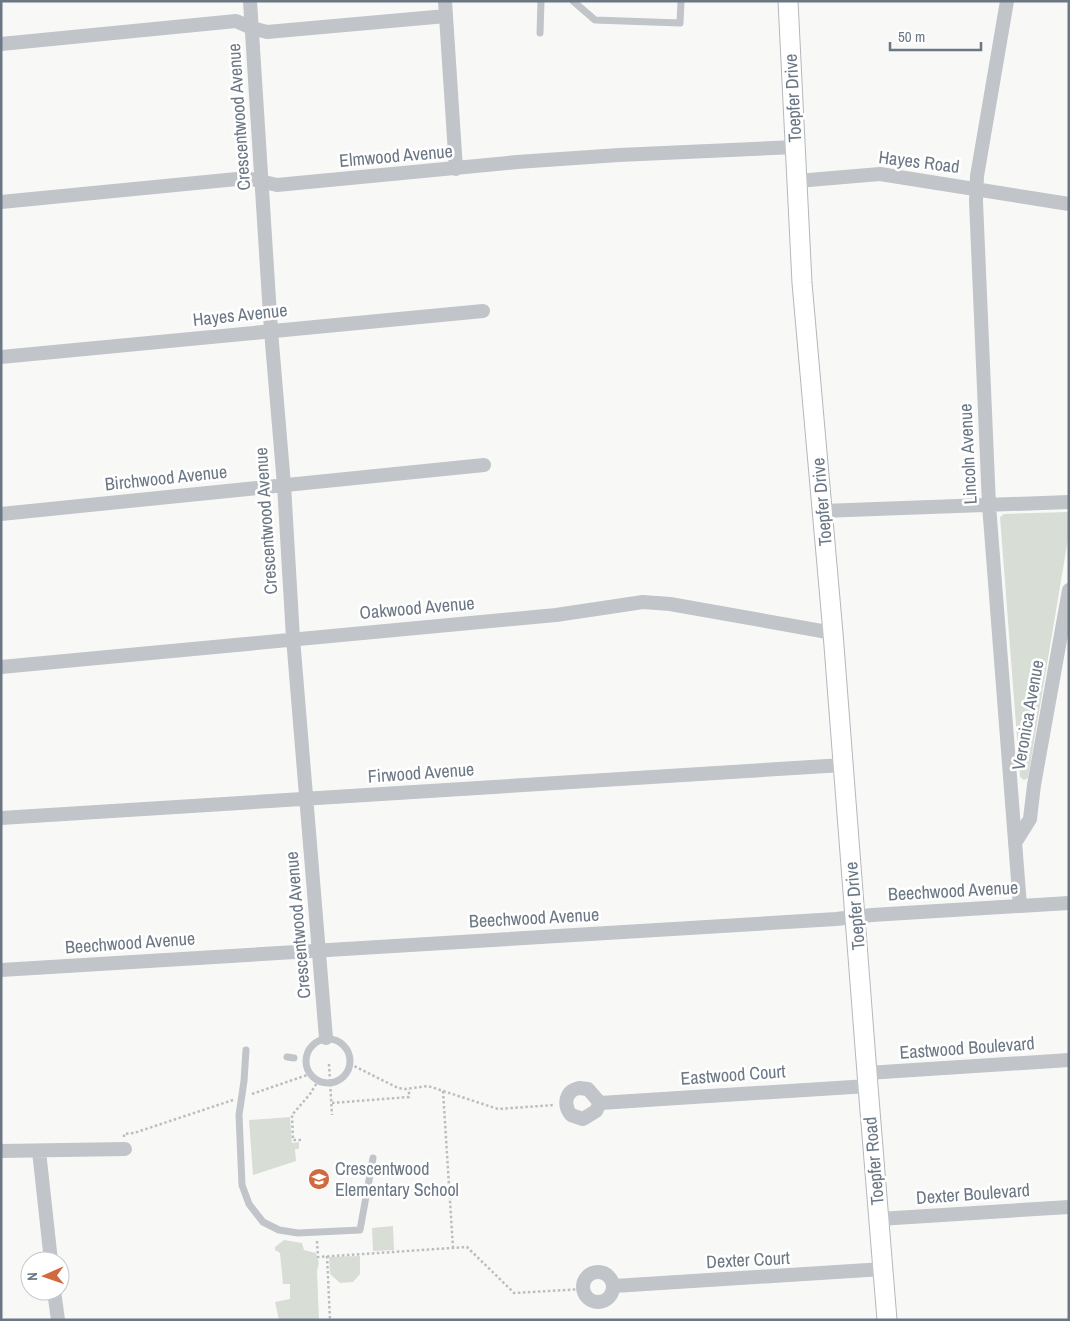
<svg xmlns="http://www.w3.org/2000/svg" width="1070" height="1321" viewBox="0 0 1070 1321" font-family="'Archivo Narrow',sans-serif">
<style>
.green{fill:#d8ddd6}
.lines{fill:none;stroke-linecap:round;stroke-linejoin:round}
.secondary-casing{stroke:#b3b8bc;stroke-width:21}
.path{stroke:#bbbdc0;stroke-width:2.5;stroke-dasharray:2.5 2.5;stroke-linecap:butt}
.lane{stroke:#c1c4c8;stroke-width:7}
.street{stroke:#c1c4c8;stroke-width:14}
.secondary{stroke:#fff;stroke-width:19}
.labels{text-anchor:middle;stroke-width:5;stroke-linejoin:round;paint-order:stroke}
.street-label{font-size:18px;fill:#6b7784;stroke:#fff}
.poi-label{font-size:18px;fill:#6b7784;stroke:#fff;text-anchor:start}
</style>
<rect width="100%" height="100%" fill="#f8f9f7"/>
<path class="green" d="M1067 512 1069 513V533L1028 778 1024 780 1020 777 1000 517 1004 514Z
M290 1117 292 1143 299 1142V1149H295L296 1161 253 1175 249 1120Z
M393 1226 394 1250 373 1251 372 1228Z
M284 1240 302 1243 304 1250 316 1253 319 1263 317 1271 319 1320H279L275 1302 290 1299V1284H283L280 1253 275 1250V1247Z
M360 1256V1274L353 1282 340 1283 330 1274 329 1257Z"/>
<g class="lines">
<g class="secondary-casing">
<path id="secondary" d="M788 1 802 283 833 633 868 1086 887 1320"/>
</g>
<path class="path" d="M329 1064 332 1115
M350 1064 398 1088 405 1089 428 1086 498 1109 554 1105
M443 1091 453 1248
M252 1094 310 1074
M332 1103 409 1097V1089
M124 1137V1134L134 1133 233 1100
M301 1140H293L292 1115 310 1094 318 1081
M317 1241 318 1257 467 1247 514 1293 583 1289
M327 1256 330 1320"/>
<path class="lane" d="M573 1 595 20 680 23 681 1
M540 33 541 1
M306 1061a22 22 0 1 1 44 0a22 22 0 1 1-44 0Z
M246 1050 244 1081 239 1115 242 1185 249 1204 263 1222 279 1230 298 1233 360 1230 373 1158
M287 1057 294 1058"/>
<path class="street" d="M250 1 271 331 284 485 293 638 326 1038
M445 1 456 169
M1007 1 977 176 976 201 989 505 1020 906
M1 44 236 21 252 28 267 32 446 16
M797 181 880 174 1069 204
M1 202 247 178 277 185 517 162 619 155 795 147
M1 357 483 311
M822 511 1069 502
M1 514 484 465
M1 667 556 615 643 602 670 604 833 633
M1 818 843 765
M1015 843 1030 819 1034 785 1069 590
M1 970 836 919 872 915 1069 903
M867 1073 1069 1060
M579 1088 588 1089 600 1103 596 1111 583 1119 571 1115C563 1105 565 1091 579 1088Z
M600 1103 868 1086
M1 1151 125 1149
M39 1151 51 1261
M879 1219 1069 1207
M583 1287a15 15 0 1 1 30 0a15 15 0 1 1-30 0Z
M614 1286 883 1269
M54 1291 58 1320"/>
<use href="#secondary" class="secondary"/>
</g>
<defs>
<g id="school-disc" transform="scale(1.125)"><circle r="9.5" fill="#d16a3f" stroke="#fff"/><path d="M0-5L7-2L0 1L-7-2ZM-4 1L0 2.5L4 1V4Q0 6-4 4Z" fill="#fff"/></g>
</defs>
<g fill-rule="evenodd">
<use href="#school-disc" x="319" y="1179"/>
</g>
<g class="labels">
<g class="street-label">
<text transform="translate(793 98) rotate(-93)" y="6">Toepfer Drive</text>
<text transform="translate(239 117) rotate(-94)" y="6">Crescentwood Avenue</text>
<text transform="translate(396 156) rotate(-5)" y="6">Elmwood Avenue</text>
<text transform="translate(919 162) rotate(7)" y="6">Hayes Road</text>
<text transform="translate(240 315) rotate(-6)" y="6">Hayes Avenue</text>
<text transform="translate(968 454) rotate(-93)" y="6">Lincoln Avenue</text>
<text transform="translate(166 478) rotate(-6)" y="6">Birchwood Avenue</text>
<text transform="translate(822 502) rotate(-95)" y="6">Toepfer Drive</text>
<text transform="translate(266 521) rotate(-94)" y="6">Crescentwood Avenue</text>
<text transform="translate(417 608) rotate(-5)" y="6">Oakwood Avenue</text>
<text transform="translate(1028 715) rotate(-80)" y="6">Veronica Avenue</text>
<text transform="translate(421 773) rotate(-4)" y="6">Firwood Avenue</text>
<text transform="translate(953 891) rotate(-3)" y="6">Beechwood Avenue</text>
<text transform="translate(855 906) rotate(-95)" y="6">Toepfer Drive</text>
<text transform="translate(534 918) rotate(-3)" y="6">Beechwood Avenue</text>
<text transform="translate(298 925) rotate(-95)" y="6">Crescentwood Avenue</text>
<text transform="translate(130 943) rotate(-4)" y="6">Beechwood Avenue</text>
<text transform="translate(967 1048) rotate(-4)" y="6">Eastwood Boulevard</text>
<text transform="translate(733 1075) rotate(-4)" y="6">Eastwood Court</text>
<text transform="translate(874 1161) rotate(-95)" y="6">Toepfer Road</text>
<text transform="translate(973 1194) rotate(-4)" y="6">Dexter Boulevard</text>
<text transform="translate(748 1260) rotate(-3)" y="6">Dexter Court</text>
</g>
<g class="poi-label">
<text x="335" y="1175">Crescentwood<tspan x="335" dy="21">Elementary School</tspan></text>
</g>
</g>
<rect width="1070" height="1321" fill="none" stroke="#6b7784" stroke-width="5"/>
<g transform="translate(45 1276) rotate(268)"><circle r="24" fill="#ffffff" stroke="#c4c9ce"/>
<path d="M0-4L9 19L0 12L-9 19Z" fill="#d16a3f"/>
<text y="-8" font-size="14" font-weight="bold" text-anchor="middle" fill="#6b7784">N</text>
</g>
<path d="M890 42v8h91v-8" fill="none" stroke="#6b7784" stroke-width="2.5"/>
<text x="898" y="42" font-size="15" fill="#6b7784" stroke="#ffffff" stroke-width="4" paint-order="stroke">50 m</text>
</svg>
